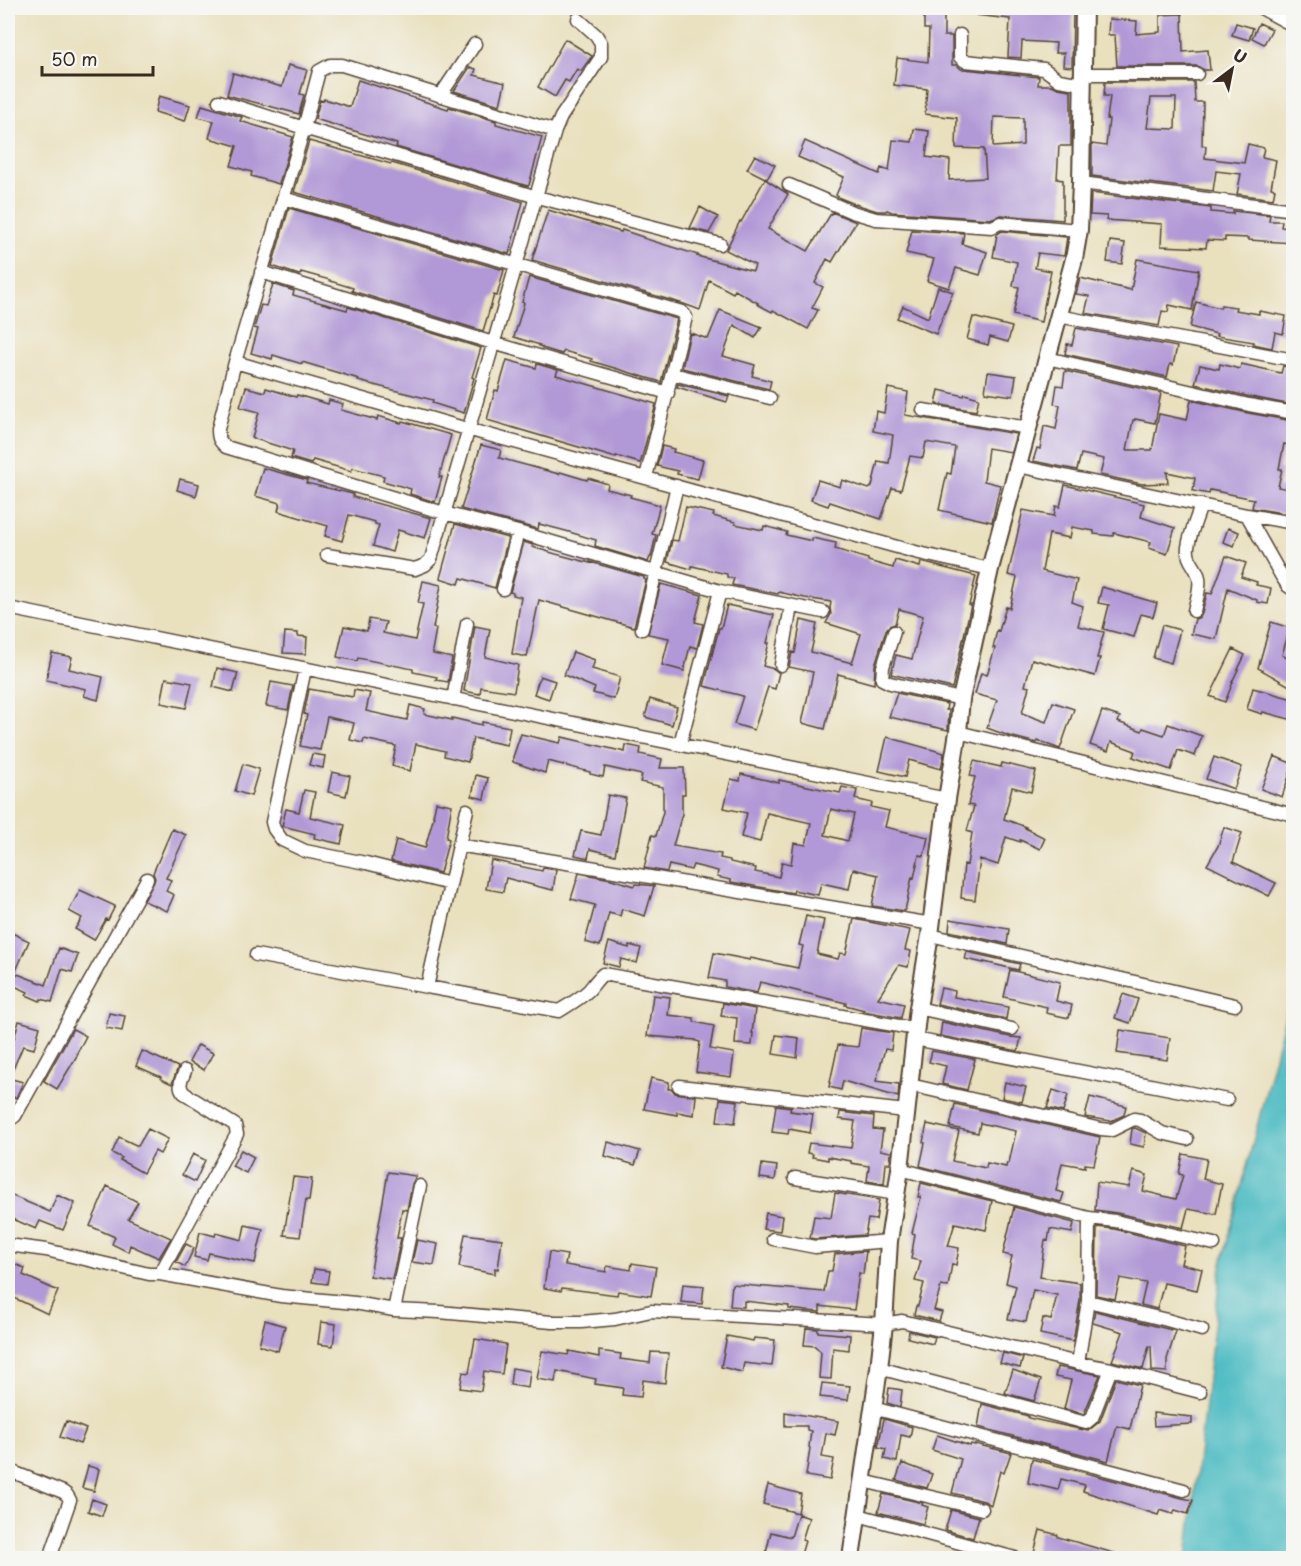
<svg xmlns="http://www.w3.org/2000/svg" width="1301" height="1566" viewBox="0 0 1301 1566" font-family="'Playpen Sans',sans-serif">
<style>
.water{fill:#4dbcc3;stroke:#447370;stroke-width:1.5}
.building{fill:#b198d6;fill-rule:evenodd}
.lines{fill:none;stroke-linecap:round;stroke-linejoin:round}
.street-casing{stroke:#554536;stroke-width:15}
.secondary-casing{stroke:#554536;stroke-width:20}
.street{stroke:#fff;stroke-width:12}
.secondary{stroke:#fff;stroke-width:16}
</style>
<rect width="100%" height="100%" fill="#f6f6f2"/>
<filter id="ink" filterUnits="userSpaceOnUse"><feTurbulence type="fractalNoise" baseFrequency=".0167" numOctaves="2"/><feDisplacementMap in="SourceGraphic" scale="12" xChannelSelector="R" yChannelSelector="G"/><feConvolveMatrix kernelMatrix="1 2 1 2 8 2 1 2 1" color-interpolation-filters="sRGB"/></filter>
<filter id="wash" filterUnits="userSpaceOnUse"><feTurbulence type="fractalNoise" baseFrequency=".008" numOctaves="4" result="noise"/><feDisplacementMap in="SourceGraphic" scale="24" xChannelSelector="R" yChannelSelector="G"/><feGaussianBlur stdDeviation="1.35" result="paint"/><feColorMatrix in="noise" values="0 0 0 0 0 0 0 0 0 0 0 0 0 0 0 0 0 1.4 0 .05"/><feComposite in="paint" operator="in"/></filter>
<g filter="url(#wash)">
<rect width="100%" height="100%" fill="#e9e0be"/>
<path class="water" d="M1293 986V1558H1187L1221 1267Z"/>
<g id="blocks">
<path class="building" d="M977 8H1073L1072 67 1063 66 1064 53H1055L1056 43 1022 41 1021 58 1008 57 1010 19 976 15Z
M924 13H944V36H952V65H957L961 69H964L1039 77 1038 85H1052L1058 88 1071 90V146H1059L1057 179 1063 180V220L1001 215 990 219 892 212 887 210 886 211H877L855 204 840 198 836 195 844 177 798 157 805 141 879 174 881 168 889 171 893 140 912 142 914 129 929 131 926 157 950 160 949 180 986 178 984 149 956 148 957 118 925 114 927 89 894 85 897 58 928 62 929 29H924ZM994 117 1023 118V145L993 147Z
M1182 14 1183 52 1208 50 1210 70H1204L1197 66H1117L1115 35H1108L1109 19 1137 21 1136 34 1160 32V15Z
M1236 23 1253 28 1249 40 1232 35Z
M1259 23 1272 29 1264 44 1252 38Z
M565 39 592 56 581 71 577 69 569 82 565 80 555 97 538 87Z
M288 65 307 70 300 94 304 95 299 114 227 95 233 73 282 87Z
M470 67 476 69 474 75 505 83 500 105 454 91Z
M358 80 448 109 449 107 496 121V124L542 137 529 185 528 186 396 147 397 144 315 119 320 100 323 101 324 99 350 107Z
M1105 82H1194L1195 102H1203L1202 145 1206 146 1205 158 1244 163 1248 144 1264 148 1262 157 1276 160 1271 188 1275 189 1273 199 1237 194 1241 174 1216 171 1213 191 1092 176V144L1106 146 1109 119H1107L1110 96H1104ZM1151 98H1176L1175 129 1147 128Z
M159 96 190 105 185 121 155 112Z
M202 105 242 117 240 121 293 137 279 184 251 176 252 172 231 166 237 146 209 138 214 121 198 117Z
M309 141 391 164 392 163 523 202 509 254 294 192Z
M755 155 775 165 767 179 747 169Z
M765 179 788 194 768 229 808 251 832 212 856 222 832 262 827 259 815 283 823 287 812 308 818 310 808 329 773 310 772 312 757 304 758 303 735 290 733 293 709 280 700 310 684 304 532 260 548 210 621 232 622 230 643 237V238L698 255 697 256 753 271 755 265 726 250 740 221 741 222Z
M1091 193 1211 208V212L1233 214V211L1270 215 1269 221H1282L1281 227 1293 229V243L1249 240V238L1225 237V241L1207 240 1206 248 1161 246 1162 224 1106 220 1107 216 1090 215Z
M700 207 718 217 709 233 690 228Z
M289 208 504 270 497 296 494 295 483 331 352 291 353 288 330 281V280L301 272V274L299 275 272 266Z
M912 230 964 233 962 244 987 252 980 275 956 268 949 288 927 281 934 259 906 253Z
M1002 231 1067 237 1064 256 1038 253 1035 268 1051 271 1041 322 1013 315 1019 287 1013 286 1017 262 993 257 997 234Z
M1110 241 1125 243 1122 264 1107 262Z
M1137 259 1199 270 1192 310 1169 305 1168 312 1162 311 1159 326 1085 313 1089 296 1076 294 1080 278 1131 290Z
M529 277 677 319 661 382 591 361 592 359 564 351 562 354 542 348V347L539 346 540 345 514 337 524 303 522 302Z
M273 284 294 291 293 295 347 310 348 307 481 348 472 377 474 378 464 413 432 403 433 400 358 381 359 379 302 362V364L273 355 272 359 251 353 258 329 254 328 261 305 266 306Z
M938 287 953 292 936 334 897 318 903 306 928 318Z
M1196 302 1220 308 1221 305 1236 307 1235 310 1259 314V311L1286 316 1283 334 1275 332 1272 348 1253 344 1254 342 1216 336 1217 334 1190 327Z
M720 310 762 327 755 338 734 325 723 356 755 365 752 376 771 381 769 389 682 368 690 333 708 339Z
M973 317 1012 327 1008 342 990 337 988 345 967 339Z
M1076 328 1177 347 1173 365 1170 364 1167 377 1065 354 1067 344 1072 345Z
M507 360 536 368 537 364 558 370 556 375 656 404 641 461 640 463 616 456V458L487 420 495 390 498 391Z
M1220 364 1240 369 1241 364 1281 373 1283 366 1293 368V405L1251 397 1195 384 1200 365 1219 369Z
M1065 371 1161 393 1155 423 1135 419V420H1133L1127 450H1152L1159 414 1187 420 1191 400 1248 413 1293 421V446L1284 444 1279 469H1282L1278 487 1293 490V515L1252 508 1254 499 1210 490 1209 494 1193 491 1195 478 1167 472 1168 483 1142 484 1100 475 1104 459 1081 454 1077 470 1033 461 1037 448 1040 449 1044 426 1056 429 1060 405 1054 404 1057 385 1063 386Z
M988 372 1016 376 1013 396 985 392Z
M678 384 729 396 727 402 677 387Z
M246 387 265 392 266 388 296 397 297 395 328 404 329 400 343 404 341 410 377 420 378 416 401 423 402 421 451 435 439 477H442L435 502 410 494 411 489 383 481 384 476 353 468 351 471 313 460 311 464 291 458 293 451 252 438 259 412 240 407Z
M888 388 908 392 905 415 1016 434 1011 452 988 448 984 481 1000 485 992 522 939 510 947 473 951 474 955 447 926 442 923 458 910 456 901 490 892 488 881 519 830 502 828 506 811 500 818 480 840 487 842 480 869 489 872 486 878 461 889 463 893 435 873 431 876 411 884 413Z
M939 390 964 396 965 394 979 398 976 411 936 404Z
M481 445 501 450 499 458 559 474 560 472 587 480 588 478 608 484 607 489 631 495 630 497 660 505 652 534 656 535 651 557H650L648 562 595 546 596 540 566 531 539 524 538 529 461 509Z
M662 446 674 449 673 452 703 460 698 479 677 474 678 471 657 466Z
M263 468 307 480 306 483 353 494V497L431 518 425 538 398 530 392 552 373 546 379 525 375 524V522L349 515 342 541 325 536 328 526 278 511 280 503 255 496Z
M180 479 199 484 196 496 177 490Z
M1065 485 1144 504 1141 517 1175 528 1167 554 1149 548 1151 542 1114 533 1113 536 1094 534V531L1072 527 1070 538 1049 534 1042 571 1077 580 1072 602 1083 606 1078 626 1104 632 1097 658H1100L1095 676 1032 659 1025 686 1029 687 1022 713 1046 722 1053 702 1074 709 1060 749 1038 741 1037 743 1009 736 987 728 997 700 975 694 981 673 987 675 995 648H993L997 630 999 631 1006 607 1010 608 1017 577 1008 575 1023 510 1054 516 1056 506 1060 507Z
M686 507 714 513 713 516 735 522V524L763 530 764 526 787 532 786 535 812 541V538L836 543 835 549 868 559V561L893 568 895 560 920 567 921 562 976 576 969 605H971L952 688 891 674 896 655 912 659 923 616 899 609 895 624 889 626 886 630 875 665 874 684 838 674 825 729 802 723 813 672 789 667 792 652 795 653 801 620 817 624 811 652 852 663 861 634 826 623 831 614 830 608 831 602 805 598 779 592 778 594 732 585 734 578 727 577V574L692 566 691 569 667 562 672 540 678 541Z
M455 524 508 538 495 588 461 578 459 584 440 578Z
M1228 528 1239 532 1234 546 1223 542Z
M524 542 533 545 532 547 556 554 590 563V562L644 577V579L646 580 634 627 539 600 527 657 512 654 521 597 513 595V593L510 592Z
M1226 556 1246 563 1241 577 1257 582 1256 585 1271 588 1268 604 1257 602V600L1228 588 1216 639 1191 634 1195 619 1200 617 1202 613 1207 593 1212 594Z
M423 581 441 585 433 628 436 629 432 651 433 652V654L452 658 448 682 436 680 437 677 413 672V669L358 658 357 661 337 657 344 626 367 631 369 619 386 622 383 633 415 640 423 604 418 603Z
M661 584 702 595 695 622 703 624 697 648 690 646 684 671 662 665 669 638 648 634Z
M1102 587 1157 603 1153 617 1141 614 1134 637 1103 629 1109 605 1098 603Z
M727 605 774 615 767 643H769L763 666 774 669 779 673 775 689 768 687 754 730 734 724 743 696 704 686 719 628H721Z
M1271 622 1290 628 1282 655 1293 662V688L1258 668Z
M1162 625 1180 630 1171 663 1153 658Z
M475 626 490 629 485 657 518 665 514 692 481 687 480 694 464 691Z
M285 632 298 633V636L307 637 306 654 283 653Z
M1233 649 1245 655 1232 682H1233L1225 702 1210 696Z
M573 652 595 660 592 669 620 677 614 699 593 693 595 688 564 675Z
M52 653 72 657 69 669 103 677 98 700 84 696 86 689 46 680Z
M217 668 238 673 233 692 213 687Z
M540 676 555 681 549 699 534 694Z
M166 678 192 683 186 708 161 703Z
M271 682 293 686 288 710 266 706Z
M1253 688 1293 699V720L1263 712 1262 714 1247 709Z
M309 689 353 697 354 690 370 693 366 711 407 720 410 705 425 709 424 714 452 720V718L482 725V722L510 727 507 745 473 738 468 762 444 756 445 751 416 744 410 771 392 766 396 746 364 739 363 743 350 740 354 723 327 717 320 750 300 746 307 715 304 714Z
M897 693 947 704 946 710H949L948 730 889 717Z
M650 699 677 707 672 725 645 717Z
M1102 711 1120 717 1118 722 1142 731 1143 728 1164 735 1168 724 1202 736 1195 756 1178 750 1171 770 1133 757 1135 751 1111 742 1108 751 1090 745Z
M521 734 560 743 562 737 625 752 626 745 641 748 640 754 662 759 660 768H684L685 794H682V814L673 846 721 854 720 858 730 860V862L756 868 755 872 779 877 782 862 791 864 794 843 806 845 811 823 767 813 760 842 741 837 747 813 724 808 731 779 740 781 741 774 779 783V780L840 793 842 787 857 790 855 799 872 803 871 807 889 811 885 827 928 837 924 856 919 855 914 878 912 877 905 911 872 906 878 875 853 869 849 889 821 883 818 895 794 890 793 893 731 882V880L717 877 718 871 693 865 691 870 669 865 667 872 644 868 652 835 656 836 663 812V787L640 782 642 775 605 767 603 777 590 774V772L548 761 545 773 513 762V757ZM831 809 854 814 848 841 825 835Z
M887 737 944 753 941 769 909 760 905 777 879 771Z
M312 754 325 756 323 768 309 765Z
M1274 756 1293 764 1282 797 1261 789Z
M1214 757 1242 767 1234 789 1206 779Z
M974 761 1001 767 1002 763 1036 771 1031 792 1012 787 1004 819 1026 827 1025 828 1045 838 1040 849 1020 840V842L1006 837 998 865 980 859 975 900 961 898 964 864 967 865 972 833 967 831 974 806 968 805 975 777 970 776Z
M243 764 259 769 251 796 235 791Z
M332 772 350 776 346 796 328 792Z
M476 775 488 778 484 799 472 796Z
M304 790 315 792 310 817 345 825 341 844 314 838 315 834 282 826 286 809 299 812Z
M608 795 626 798 615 855 590 849 588 858 575 855 581 831 601 835Z
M436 802 452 805 446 838 449 839 440 873 391 861 396 840 425 848 434 816H433Z
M1224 827 1242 833 1233 862 1276 883 1269 896 1207 865 1218 846Z
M172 829 186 835 166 878 171 880 166 891 174 895 167 911 144 901 154 882 155 878 153 873Z
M491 860 542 871 543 868 556 870 553 890 540 887 506 878 503 892 486 889Z
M579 873 611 879 635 886 636 884 654 886 645 916 622 909 620 916 609 913 600 946 585 942 595 905 571 899Z
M80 890 115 906 108 920 106 919 94 940 75 929 82 918 69 911Z
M806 916 824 920 817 954 838 959 840 953 846 954 854 919 910 930 905 950 911 951 908 967 899 965 878 998 904 1004 901 1018 863 1011 864 1010 845 1005 846 1003 760 982 757 993 725 987V981L709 978 714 953 750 960V958L798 968 803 946 799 945Z
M950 919 1009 929 1007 944 949 931Z
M10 932 29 941 15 973 46 985 59 948 78 955 72 972 62 969 52 1002 41 999 40 1001 26 995 28 992 10 984 8 990V939Z
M609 942 629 948V945L641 948 637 963 621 959 619 967 603 963Z
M967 952 1020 964 1018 970 984 962V963L965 959Z
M1010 970 1060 982 1056 1001 1072 1005 1069 1018 1046 1013 1047 1007 1004 997Z
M941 988 955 991 954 997 1008 1007 1006 1019 937 1004Z
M1123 994 1138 999 1130 1023 1115 1018Z
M653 995 670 997 668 1015 694 1018V1022L714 1026 710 1049 734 1053 731 1077 696 1072 700 1042 696 1041V1040L647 1036Z
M723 1003 755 1009 752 1033H753L752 1045 735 1044 737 1018 721 1016Z
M109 1013 125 1016 122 1031 106 1028Z
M19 1021 40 1027 34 1049 23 1046 13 1069 8 1067V1060Z
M942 1022 1010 1037 1021 1038 1018 1051 940 1036Z
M861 1028 893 1033 891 1050 885 1049 876 1081 899 1084 898 1097 843 1081 841 1090 829 1087 838 1045 858 1047Z
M73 1029 86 1036 77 1053 78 1054 57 1089 44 1081Z
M1120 1030 1170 1038 1167 1060 1117 1053Z
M776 1035 799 1038 797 1058 773 1054Z
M198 1045 213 1053 204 1070 189 1062Z
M142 1051 178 1067 172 1084 161 1079V1077L136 1066Z
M932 1051 975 1059 967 1090 942 1084 946 1066 929 1062Z
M8 1078 23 1082 16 1098 8 1095Z
M651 1078 669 1082 668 1089H672L675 1093 696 1096 694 1115 677 1112V1115L644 1109Z
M1005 1082 1026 1087 1022 1102 1002 1098Z
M1053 1090 1068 1095 1063 1112 1047 1108Z
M1090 1097 1126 1106 1124 1115 1111 1121 1085 1117Z
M720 1099 738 1101 735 1123 717 1121Z
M955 1104 1100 1137 1094 1165 1085 1164V1167L1062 1163 1056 1191 1064 1193 1061 1202 920 1166 925 1143 923 1142 927 1124 959 1131 952 1161 986 1168 987 1163 1006 1167 1007 1163H1009L1016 1131 980 1123 978 1133 950 1127Z
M776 1105 791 1107 790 1111 813 1114 810 1133 789 1129 788 1134 772 1132Z
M840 1112 874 1116 873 1129 883 1130 880 1150 891 1152 890 1163H886L884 1184 867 1181 869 1166 851 1163V1161L828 1157V1160L812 1157 813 1154 807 1153 809 1143 851 1148 855 1121 839 1119Z
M1135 1128 1146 1133 1144 1147 1130 1144 1132 1129Z
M148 1129 168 1139 160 1154 155 1151 143 1173 120 1160 122 1158 112 1153 119 1137 138 1146Z
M608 1142 640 1151 635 1165 605 1156Z
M241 1150 254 1157 246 1173 232 1166Z
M193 1154 205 1160 195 1182 182 1175Z
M1183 1154 1207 1159 1203 1179 1222 1184 1216 1214 1188 1209 1183 1228 1117 1213 1095 1210 1097 1182 1129 1187 1133 1171 1147 1175 1143 1191 1176 1199 1183 1175 1179 1174Z
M762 1164 777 1166 775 1180 760 1178Z
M388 1172 416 1176 412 1184 407 1210 402 1209 397 1238H401L392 1279 370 1276Z
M293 1177 312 1179 309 1200H306L300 1237 284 1235Z
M921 1183 992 1201 986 1230 955 1223 948 1246 959 1248 956 1265 952 1264 948 1287 941 1286 934 1310 942 1312 939 1321 914 1315 916 1306H918L924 1283 915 1281 921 1261 911 1259 915 1234 912 1233 921 1197H918Z
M107 1186 138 1202 128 1219 171 1238 159 1258 130 1245 128 1252 112 1244 115 1237 90 1226Z
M835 1193 879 1200 876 1220 868 1219 865 1235 815 1239 810 1238 814 1216 831 1218Z
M8 1194 50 1212 57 1195 75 1203 63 1230 40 1221 36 1229 8 1217Z
M1014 1207 1074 1223 1072 1233 1050 1229 1048 1241 1045 1240 1040 1277 1080 1283V1300L1073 1341 1040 1334 1043 1318 1051 1320 1057 1295 1033 1290 1026 1322 1008 1319 1016 1286 1006 1283 1012 1256 1003 1254Z
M766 1213 782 1216 780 1231 763 1229Z
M245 1225 263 1229 255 1263 209 1253 207 1260 194 1257 200 1232 215 1236 216 1233 242 1240Z
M1097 1227 1114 1229 1185 1246 1181 1264 1202 1269 1197 1290 1164 1283 1157 1309 1141 1305 1146 1283 1120 1278 1115 1299 1096 1295Z
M465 1234 502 1239 498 1269 495 1268V1274L459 1267Z
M417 1240 438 1244 434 1265 412 1262Z
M186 1244 194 1248 185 1267 176 1262Z
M866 1251 863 1274 859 1273 854 1310 820 1306V1312L807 1311 789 1309V1306L744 1301V1307L730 1306 732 1284 824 1292 828 1271H832L835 1254Z
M549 1252 567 1255 565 1265 606 1272 607 1266 631 1270 632 1263 656 1267 651 1296 618 1291 617 1295 562 1288 561 1291 544 1288Z
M8 1262 25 1268 23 1275 58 1291 48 1314 8 1295Z
M314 1269 329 1271 327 1284 312 1282Z
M683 1284 704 1286 702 1304 681 1302Z
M1095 1311 1176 1331 1167 1359V1372L1152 1371 1151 1346H1149L1143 1369 1112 1361 1123 1332 1093 1323Z
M265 1320 285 1326 278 1351 259 1345Z
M321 1322 336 1324 333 1346 318 1344Z
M806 1328 818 1329V1332L850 1335 849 1350 833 1348 831 1379 819 1378 821 1352 815 1346 804 1345Z
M909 1331 935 1337 933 1344 908 1338Z
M727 1336 753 1341 754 1338 775 1340 772 1366 744 1363 742 1372 721 1367Z
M475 1339 506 1344 502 1374 484 1371 481 1391 460 1388 463 1372 469 1373Z
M542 1351 568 1355 569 1351 599 1357V1351L621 1354 620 1359 650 1363 651 1352 668 1353 665 1383 643 1380 641 1397 622 1395 623 1388 595 1384 596 1379 557 1371 555 1382 537 1379Z
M1003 1353 1023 1358 1020 1368 1000 1363Z
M1057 1367 1100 1375 1084 1414 1064 1409 1071 1380 1055 1377Z
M512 1368 530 1371 528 1388 510 1385Z
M1013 1370 1041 1380 1034 1401 1005 1393Z
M1116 1379 1140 1385 1130 1429 1117 1426 1108 1461 978 1427 982 1404 1028 1416V1418L1088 1431 1100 1421Z
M822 1383 850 1386 848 1400 820 1397Z
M889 1388 902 1390 900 1407 887 1403Z
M785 1412 838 1421 835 1435 826 1433 822 1457 834 1459 830 1480 806 1476 810 1448 809 1447 811 1431 807 1430V1426H785Z
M1153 1413 1192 1417V1424L1154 1426Z
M884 1419 912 1427 910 1437 901 1435 897 1462 884 1459 886 1449 878 1447Z
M66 1421 86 1429 80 1444 60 1437Z
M937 1435 970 1446 971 1444 975 1445V1444L1011 1453 1004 1473 1000 1471 991 1505 984 1501 952 1493 961 1459 932 1450Z
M1032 1459 1182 1498 1193 1500 1188 1514 1175 1510 1173 1514 1160 1510 1158 1515 1083 1491 1085 1485 1061 1479 1058 1490 1028 1483Z
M902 1463 932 1474 927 1488 896 1480Z
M88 1466 99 1469 94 1491 82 1488Z
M768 1485 801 1494 798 1513 763 1504Z
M883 1494 923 1503 922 1505 928 1507 923 1524 878 1512Z
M92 1499 106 1504 102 1516 88 1511Z
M951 1510 979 1517 973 1538 945 1530Z
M798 1514 809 1518 802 1540 805 1541 800 1558H789L766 1553 771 1532 791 1537Z
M1040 1530 1058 1535V1537L1121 1555V1558H1054L1034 1553Z"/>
</g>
</g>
<g filter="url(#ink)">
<use href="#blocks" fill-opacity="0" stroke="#554536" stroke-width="1.5"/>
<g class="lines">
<g class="street-casing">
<path id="street" d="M1261 8 1294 26
M960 35V57L965 61 1044 69 1059 80 1083 84
M1083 74H1197
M440 96 475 44
M219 101 304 128 537 197 720 244
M555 131 342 65H330L319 71 304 128 235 362 218 429C218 438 219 441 226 447L444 513 518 532 720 591 823 612
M1081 183 1294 210
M789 185 852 212 876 219 992 227 1000 223 1079 230
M283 198 682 312 686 317 646 477
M261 272 493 343 668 393
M1058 316 1294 360
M1047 358 1249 405 1294 413
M235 362 467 429 919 553 990 569
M673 374 770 398
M923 410 1028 428
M1018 466 1247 515 1294 523
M1247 515 1282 577 1288 586 1294 590
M327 555 415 569 425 565 431 559 555 131 561 117 601 57V43L596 35 578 19
M503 589 518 532
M8 608 947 799
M1194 611C1196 601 1201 588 1199 578 1197 566 1186 561 1188 547 1190 533 1197 518 1201 505
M642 629 677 486
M894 632 883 667 882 679 890 683 961 699
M781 665 791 606
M305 669 272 822 274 829 282 840 305 851 366 863 450 884
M453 699 467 624
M958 732 1294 815
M680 744 720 591
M458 845 932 924
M930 935 1235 1005
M256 955 427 987 467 810
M427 987 559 1011C569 1005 581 998 589 990 594 984 597 979 603 974L916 1029
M918 1008 1012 1029
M915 1039 1227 1100
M910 1085 1101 1129 1112 1130 1134 1119 1140 1120 1162 1133 1187 1139
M679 1086 906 1111
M8 1121 15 1116 147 879
M900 1169 1089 1218 1115 1221 1214 1244
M795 1178 897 1194
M773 1239 815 1247 889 1241
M8 1245 46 1250 149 1274H160L281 1296 355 1303 394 1310 439 1312 552 1322H581L615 1319 651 1311 884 1324 902 1321 1078 1363 1111 1369 1092 1418 1086 1423 879 1368
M160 1274 237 1134 235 1125 184 1093C177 1085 182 1079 185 1071
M1088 1301 1167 1320 1202 1330
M394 1310 420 1186
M1078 1363 1088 1301 1089 1218
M1111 1369 1200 1392
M873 1408 1184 1490
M8 1470 63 1492 67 1495 70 1500 50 1558
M863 1481 982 1509
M858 1515 1015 1558"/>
</g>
<g class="secondary-casing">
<path id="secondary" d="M851 1558 879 1368 884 1324 889 1241 900 1169 918 1008 930 935 947 799 958 732 961 699 990 569 1074 259 1079 230 1081 183 1084 8"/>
</g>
<use href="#street" class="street"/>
<use href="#secondary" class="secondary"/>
</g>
</g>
<rect width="1301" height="1566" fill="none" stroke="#f6f6f2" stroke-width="30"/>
<g transform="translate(1232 69) rotate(32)" stroke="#f6f6f2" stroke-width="4.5" paint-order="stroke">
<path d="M0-4.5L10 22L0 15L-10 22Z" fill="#3b2a1e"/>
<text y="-9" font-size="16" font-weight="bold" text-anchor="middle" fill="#3b2a1e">U</text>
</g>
<path d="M42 66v9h111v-9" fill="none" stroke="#3b2a1e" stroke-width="3"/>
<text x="51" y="66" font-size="18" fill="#3b2a1e" stroke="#f6f6f2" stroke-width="4.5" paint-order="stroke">50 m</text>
</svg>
